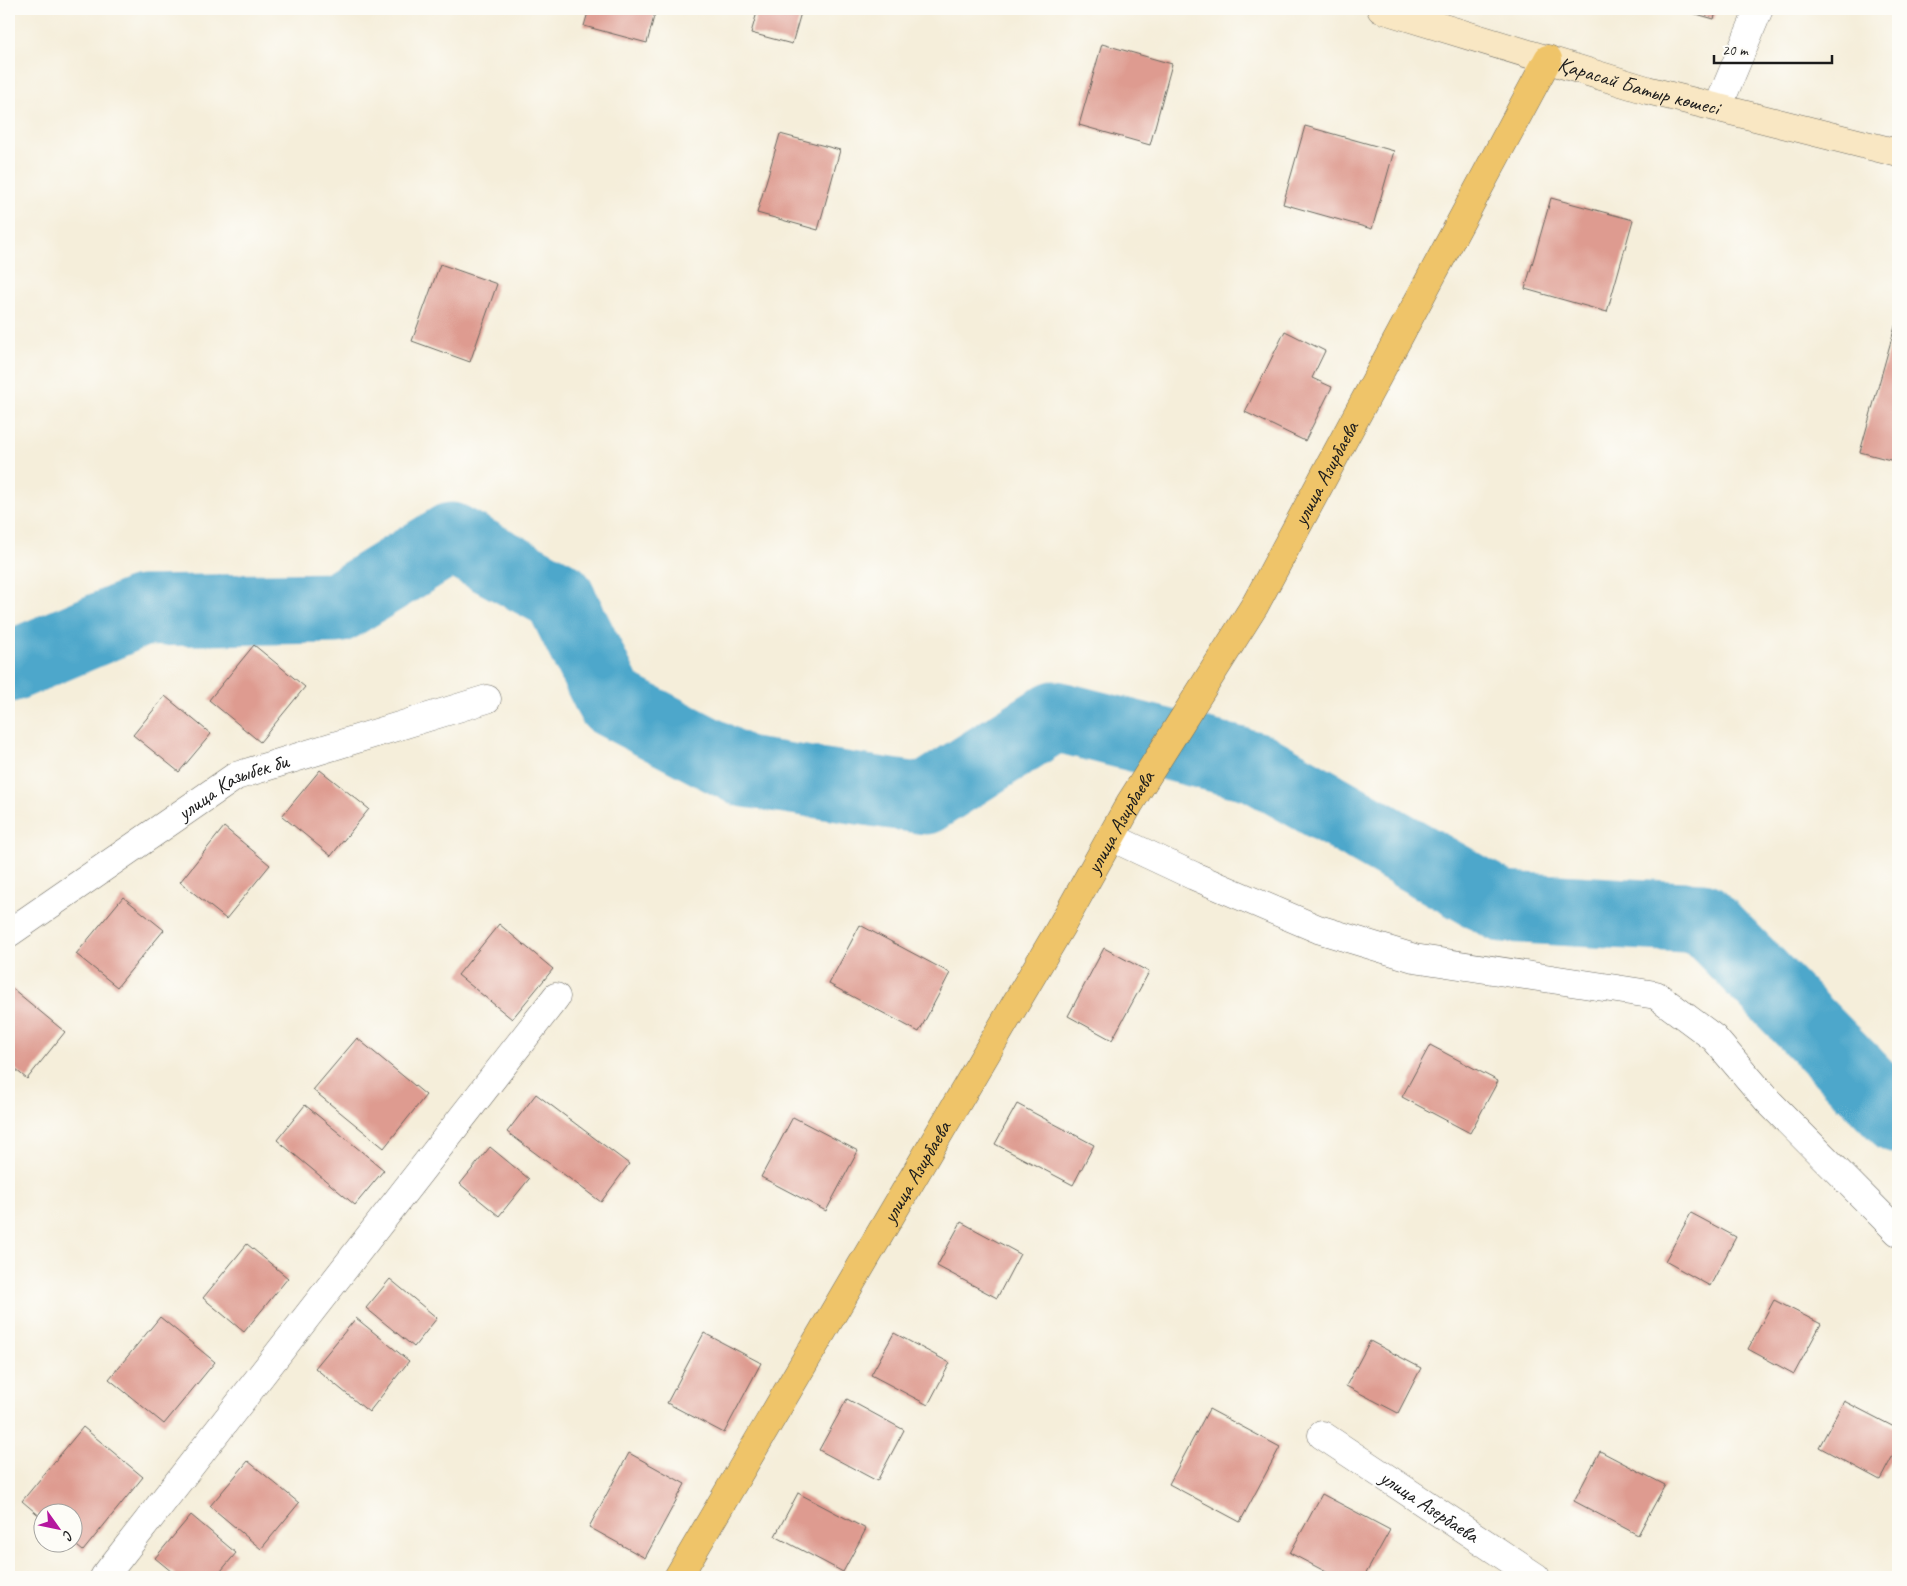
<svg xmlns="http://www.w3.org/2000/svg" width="1907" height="1586" viewBox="0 0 1907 1586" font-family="Caveat,sans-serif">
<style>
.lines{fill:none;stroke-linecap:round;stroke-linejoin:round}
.river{stroke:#4da7cb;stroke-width:71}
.building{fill:#de9b90}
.street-casing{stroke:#68665e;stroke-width:29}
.secondary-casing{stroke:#68665e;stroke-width:29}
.primary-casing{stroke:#68665e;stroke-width:29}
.street{stroke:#fff;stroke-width:28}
.secondary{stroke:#f9e7c3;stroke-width:28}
.primary{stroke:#efc469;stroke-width:28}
.labels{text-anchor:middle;stroke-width:4;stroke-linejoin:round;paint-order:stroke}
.street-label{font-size:21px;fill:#1c1c1c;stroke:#fdfcf7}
</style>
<rect width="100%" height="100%" fill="#fdfcf7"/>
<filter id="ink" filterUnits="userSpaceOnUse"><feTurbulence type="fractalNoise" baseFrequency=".02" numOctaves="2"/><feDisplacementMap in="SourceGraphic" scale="10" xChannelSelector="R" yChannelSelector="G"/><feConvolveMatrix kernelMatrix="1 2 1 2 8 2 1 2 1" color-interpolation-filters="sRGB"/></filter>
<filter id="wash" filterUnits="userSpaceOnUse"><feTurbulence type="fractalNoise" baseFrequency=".0096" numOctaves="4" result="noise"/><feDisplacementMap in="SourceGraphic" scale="20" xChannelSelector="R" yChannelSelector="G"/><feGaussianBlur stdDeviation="1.12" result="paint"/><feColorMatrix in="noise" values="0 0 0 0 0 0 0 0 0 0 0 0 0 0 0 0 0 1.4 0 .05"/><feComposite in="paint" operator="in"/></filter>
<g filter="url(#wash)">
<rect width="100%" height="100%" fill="#f5eeda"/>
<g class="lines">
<path class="river" d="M9 667 141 611 337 608 451 538 559 596 611 702 745 772 925 799 1055 716 1256 767 1503 907 1702 918 1898 1118"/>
</g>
<g id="blocks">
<path class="building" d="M589 9H656L647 43 584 26Z
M758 9H802L792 44 751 33Z
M1678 9H1717L1714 19Z
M1102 44 1172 64 1150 145 1079 125Z
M1305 126 1394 151 1372 229 1283 204Z
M780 134 840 150 818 230 757 213Z
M1551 198 1633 220 1607 312 1525 289Z
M440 264 497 284 470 362 412 341Z
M1896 323H1898V462L1860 452Z
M1285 331 1325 351 1312 378 1332 387 1305 441 1245 412Z
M254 645 305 687 260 742 209 700Z
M165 696 211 734 179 772 133 735Z
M320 770 369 809 331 856 282 816Z
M224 827 270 865 226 919 180 882Z
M123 897 164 930 117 987 76 954Z
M499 924 553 969 512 1019 458 975Z
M860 925 950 973 919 1032 829 984Z
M1104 948 1149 972 1112 1040 1068 1016Z
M13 989 65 1032 27 1079 9 1064V994Z
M357 1038 426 1095 384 1148 313 1090Z
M1430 1045 1498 1081 1470 1133 1402 1097Z
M536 1094 629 1164 601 1202 507 1132Z
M1017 1104 1094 1145 1073 1185 995 1144Z
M305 1105 384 1170 355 1205 277 1140Z
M793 1117 858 1151 826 1211 761 1177Z
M490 1147 529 1179 499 1216 460 1184Z
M1691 1213 1736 1237 1710 1286 1665 1261Z
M961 1222 1020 1254 997 1298 937 1266Z
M247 1244 288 1278 244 1332 203 1298Z
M390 1279 437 1318 414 1347 366 1308Z
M1774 1300 1821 1324 1794 1374 1748 1349Z
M160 1317 215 1362 164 1424 109 1379Z
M356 1318 409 1361 369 1412 315 1368Z
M704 1333 761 1363 724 1433 667 1403Z
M894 1333 950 1363 928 1405 871 1375Z
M1370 1341 1421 1368 1398 1413 1346 1386Z
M847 1399 904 1430 877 1481 819 1450Z
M1844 1401 1898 1429V1446L1880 1480 1819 1447Z
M1209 1409 1280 1447 1240 1522 1169 1484Z
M83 1427 143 1477 83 1551 72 1542V1514H42V1518L22 1501Z
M1600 1451 1665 1485 1638 1535 1574 1501Z
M629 1453 685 1484 645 1558 589 1527Z
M248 1461 299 1503 261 1549 210 1506Z
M798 1493 866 1529 843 1572 775 1536Z
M1322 1494 1390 1530 1364 1577H1336L1290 1553Z
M191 1515 236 1553 216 1577H178L155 1558Z"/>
</g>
</g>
<g filter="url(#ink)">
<use href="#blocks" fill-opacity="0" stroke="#68665e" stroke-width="1"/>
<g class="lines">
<g class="street-casing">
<g id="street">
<path d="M1718 107 1759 9"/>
<path d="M1111 837 1194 876 1318 929 1414 958 1656 995 1714 1038 1768 1101 1898 1232"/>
<path id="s1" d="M9 933 236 776 487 699"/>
<path id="s2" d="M1322 1435 1536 1577"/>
<path d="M104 1577 556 997"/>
</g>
</g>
<g class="secondary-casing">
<g id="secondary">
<path id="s3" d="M1381 9 1647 90 1898 153"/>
</g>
</g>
<g class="primary-casing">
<g id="primary">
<path id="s4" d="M678 1577 1063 923 1130 803 1255 605 1548 59"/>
</g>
</g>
<use href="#street" class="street"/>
<use href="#secondary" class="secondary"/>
<use href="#primary" class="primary"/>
</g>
</g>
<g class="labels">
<g class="street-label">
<text dy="7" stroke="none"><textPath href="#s3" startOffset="269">Қарасай Батыр көшесі</textPath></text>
<text dy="7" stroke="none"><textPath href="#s4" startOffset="1280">улица Азирбаева</textPath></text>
<text dy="7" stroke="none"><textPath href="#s1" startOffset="269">улица Казыбек би</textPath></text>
<text dy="7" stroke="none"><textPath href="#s4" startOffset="875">улица Азирбаева</textPath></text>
<text dy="7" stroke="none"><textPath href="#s4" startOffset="470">улица Азирбаева</textPath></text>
<text dy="7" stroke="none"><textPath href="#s2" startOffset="129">улица Азербаева</textPath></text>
</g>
</g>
<rect width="1907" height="1586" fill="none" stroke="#fdfcf7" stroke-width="30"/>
<g transform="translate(58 1528) rotate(123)"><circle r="24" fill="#fdfcf7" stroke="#a3a29f"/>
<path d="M0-4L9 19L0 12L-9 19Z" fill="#b5179e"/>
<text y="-8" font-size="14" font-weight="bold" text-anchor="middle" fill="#1c1c1c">С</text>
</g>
<path d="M1714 55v8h118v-8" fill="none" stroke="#1c1c1c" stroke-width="2.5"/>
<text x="1722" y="55" font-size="15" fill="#1c1c1c" stroke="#fdfcf7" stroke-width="4" paint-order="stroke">20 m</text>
</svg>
